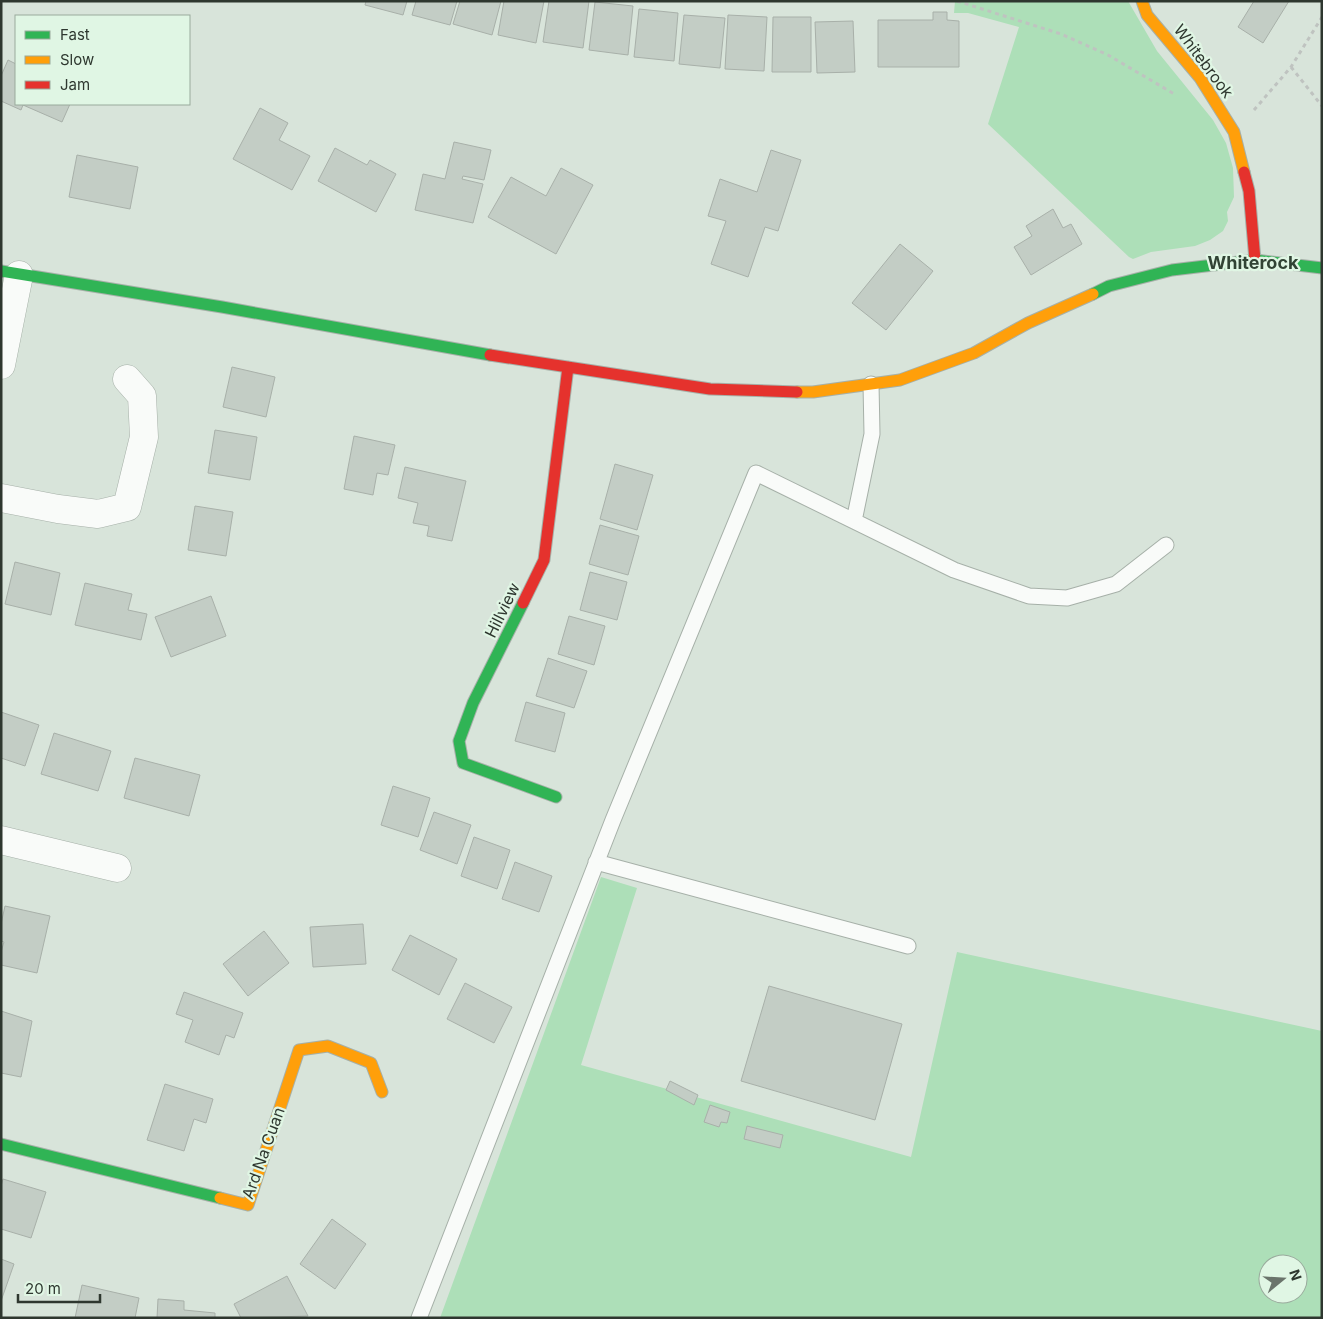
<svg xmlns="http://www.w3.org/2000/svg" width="1323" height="1319" viewBox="0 0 1323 1319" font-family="Inter,sans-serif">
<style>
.green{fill:#addfb8;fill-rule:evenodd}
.building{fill:#c3cdc5;stroke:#a8b0a9}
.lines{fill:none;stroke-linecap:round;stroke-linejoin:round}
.lane-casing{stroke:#a6b0a8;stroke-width:17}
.street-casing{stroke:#a6b0a8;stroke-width:29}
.fast-casing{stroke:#a6b0a8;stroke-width:13}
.slow-casing{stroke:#a6b0a8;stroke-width:13}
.jam-casing{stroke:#a6b0a8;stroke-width:13}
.path{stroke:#bfc3c0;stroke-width:3;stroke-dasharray:4 4;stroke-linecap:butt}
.lane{stroke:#f9fbf9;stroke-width:15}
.street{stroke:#f9fbf9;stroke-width:28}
.fast{stroke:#30b455;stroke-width:11}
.slow{stroke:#ff9f0a;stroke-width:11}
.jam{stroke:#e5322d;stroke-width:11}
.labels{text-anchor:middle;stroke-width:4.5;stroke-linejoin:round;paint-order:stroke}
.street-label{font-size:16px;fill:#2e372f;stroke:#e0f6e4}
.neighbourhood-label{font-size:18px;font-weight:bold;fill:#314334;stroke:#e0f6e4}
</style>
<rect width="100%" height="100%" fill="#d8e4da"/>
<path class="green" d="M955 1H1128L1157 51 1213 120 1226 143 1233 168 1234 197 1227 212 1228 221 1223 231 1210 240 1195 246 1151 252 1133 259 1129 257 988 124 1019 27 968 13H954Z
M601 877 637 888 581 1065 911 1157 957 952 1322 1031V1318H440ZM1268 1264H1298V1294H1268Z"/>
<path class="building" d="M366 1H407L403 15 365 5Z
M416 1H457L450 25 412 15Z
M460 1H501L492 35 453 24Z
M504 1H544L536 43 498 35Z
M549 1H589L583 48 543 42Z
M1254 1H1289L1263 43 1238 27Z
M595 2 633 6 628 55 589 50Z
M639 9 678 13 674 61 634 57Z
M933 12H947V20L959 21V67H878V20H933Z
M684 15 725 18 720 68 679 64Z
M728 15 767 17 764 71 725 69Z
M773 17H811V72H772Z
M853 21 855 72 817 73 815 22Z
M8 60 16 64V104H70L62 122 23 105 21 110 1 101V76Z
M260 108 288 123 279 140 310 156 292 190 233 159Z
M454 142 491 150 484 180 463 176 462 179 483 184 473 223 415 210 423 174 445 179Z
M335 148 367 165 370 160 396 174 376 212 318 181Z
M771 150 801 160 778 231 765 227 748 277 711 264 726 221 708 216 720 179 757 192Z
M77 155 138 167 130 209 69 197Z
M561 168 593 185 556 254 488 217 511 177 546 196Z
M1053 209 1063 228 1071 224 1082 244 1031 275 1014 247 1032 236 1026 226Z
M900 244 933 271 886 330 852 303Z
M232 367 275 377 266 417 223 407Z
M215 430 257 437 250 480 208 473Z
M354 436 395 445 388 475 377 473 373 495 344 489Z
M615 464 653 475 637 530 600 519Z
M405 467 466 481 452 541 427 536 429 526 413 523 418 503 398 498Z
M195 506 233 512 226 556 188 550Z
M600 525 639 536 628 575 589 564Z
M15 562 60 573 51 615 5 604Z
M590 572 627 582 617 620 580 610Z
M85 583 132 594 128 610 147 614 141 640 75 625Z
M211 596 226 636 171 657 155 617Z
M569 616 605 626 594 665 558 654Z
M548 658 587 671 574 708 536 696Z
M526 702 565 713 555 752 515 741Z
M1 712 39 725 25 766 1 758Z
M54 733 111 751 98 791 41 774Z
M135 758 200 775 189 816 124 798Z
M393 786 430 798 418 837 381 825Z
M434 812 471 825 457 864 420 850Z
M474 837 510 850 497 889 461 876Z
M515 862 552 876 539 912 502 899Z
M5 906 50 916 37 973 1 965V952L4 942 1 941V924Z
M363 924 366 964 313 967 310 927Z
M264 931 289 963 248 996 223 964Z
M410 935 457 959 439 995 392 970Z
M465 983 512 1007 494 1043 447 1019Z
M769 986 902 1024 875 1120 741 1081Z
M184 992 243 1013 234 1038 226 1035 219 1055 185 1042 193 1020 176 1014Z
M1 1011 32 1021 21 1077 1 1073Z
M670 1081 698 1095 694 1105 666 1090Z
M165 1084 213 1099 206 1123 194 1119 184 1151 147 1140Z
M710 1105 730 1112 727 1123 721 1122 719 1127 704 1122Z
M747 1126 783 1135 780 1148 744 1139Z
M3 1179 46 1192 31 1238 1 1229V1186Z
M332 1219 366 1244 335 1289 300 1264Z
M1 1259 14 1264 1 1301Z
M287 1276 308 1316 241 1318 234 1304Z
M82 1285 139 1298 135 1318H75Z
M158 1299 184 1301V1310L215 1313V1318H157Z"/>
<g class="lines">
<g class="lane-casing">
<path id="lane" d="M854 521 872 434 871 384
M596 862 908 946
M419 1318 613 820 756 473 954 570 1029 596 1067 598 1116 584 1166 545"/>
</g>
<g class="street-casing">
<path id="street" d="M1 365 19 275
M1 498 58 509 98 514 127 507 144 437 142 396 127 379
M1 840 117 868"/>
</g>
<g class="fast-casing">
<path id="fast" d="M1 271 222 307 490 355
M1093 294 1109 286 1172 270 1255 260 1322 268
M523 603 473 703 459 741 463 763 556 797
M1 1144 220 1198"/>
</g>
<g class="slow-casing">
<path id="slow" d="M1142 1 1147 15 1200 78 1234 132 1244 172
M797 392H813L900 380 974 353 1028 323 1093 294
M220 1198 248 1205 299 1050 328 1046 371 1063 382 1092"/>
</g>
<g class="jam-casing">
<path id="jam" d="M1244 172 1249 191 1255 260
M490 355 710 389 797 392
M523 603 544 560 568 367"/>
</g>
<path class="path" d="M957 1 1061 34 1108 55 1176 95
M1291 67 1322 106
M1254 110 1291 67 1322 17"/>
<use href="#lane" class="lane"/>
<use href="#street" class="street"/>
<use href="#fast" class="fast"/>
<use href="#slow" class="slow"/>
<use href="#jam" class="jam"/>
</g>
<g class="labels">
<g class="street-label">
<text transform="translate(1204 61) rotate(53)" y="6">Whitebrook</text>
<text transform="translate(502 610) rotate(-64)" y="6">Hillview</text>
<text transform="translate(263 1153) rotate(-70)" y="6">Ard Na Cuan</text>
</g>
<g class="neighbourhood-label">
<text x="1253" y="269">Whiterock</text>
</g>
</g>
<rect width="1323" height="1319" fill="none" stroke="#2e372f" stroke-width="5"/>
<rect x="15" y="15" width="175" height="90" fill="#e0f6e4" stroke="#99aa9c"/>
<rect x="25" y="31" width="25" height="8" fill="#30b455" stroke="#99aa9c"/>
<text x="60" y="40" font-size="15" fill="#2e372f">Fast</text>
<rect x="25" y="56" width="25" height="8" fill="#ff9f0a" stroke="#99aa9c"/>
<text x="60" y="65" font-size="15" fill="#2e372f">Slow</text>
<rect x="25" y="81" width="25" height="8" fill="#e5322d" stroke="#99aa9c"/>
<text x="60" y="90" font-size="15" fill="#2e372f">Jam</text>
<g transform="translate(1283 1279) rotate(72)"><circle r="24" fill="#e0f6e4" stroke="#99aa9c"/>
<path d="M0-4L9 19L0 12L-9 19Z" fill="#6a746b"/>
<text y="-8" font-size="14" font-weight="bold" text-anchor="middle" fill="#2e372f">N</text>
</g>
<path d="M18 1294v8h82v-8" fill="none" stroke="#2e372f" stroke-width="2.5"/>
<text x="25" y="1294" font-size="15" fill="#2e372f" stroke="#e0f6e4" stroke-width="4" paint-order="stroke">20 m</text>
</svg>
